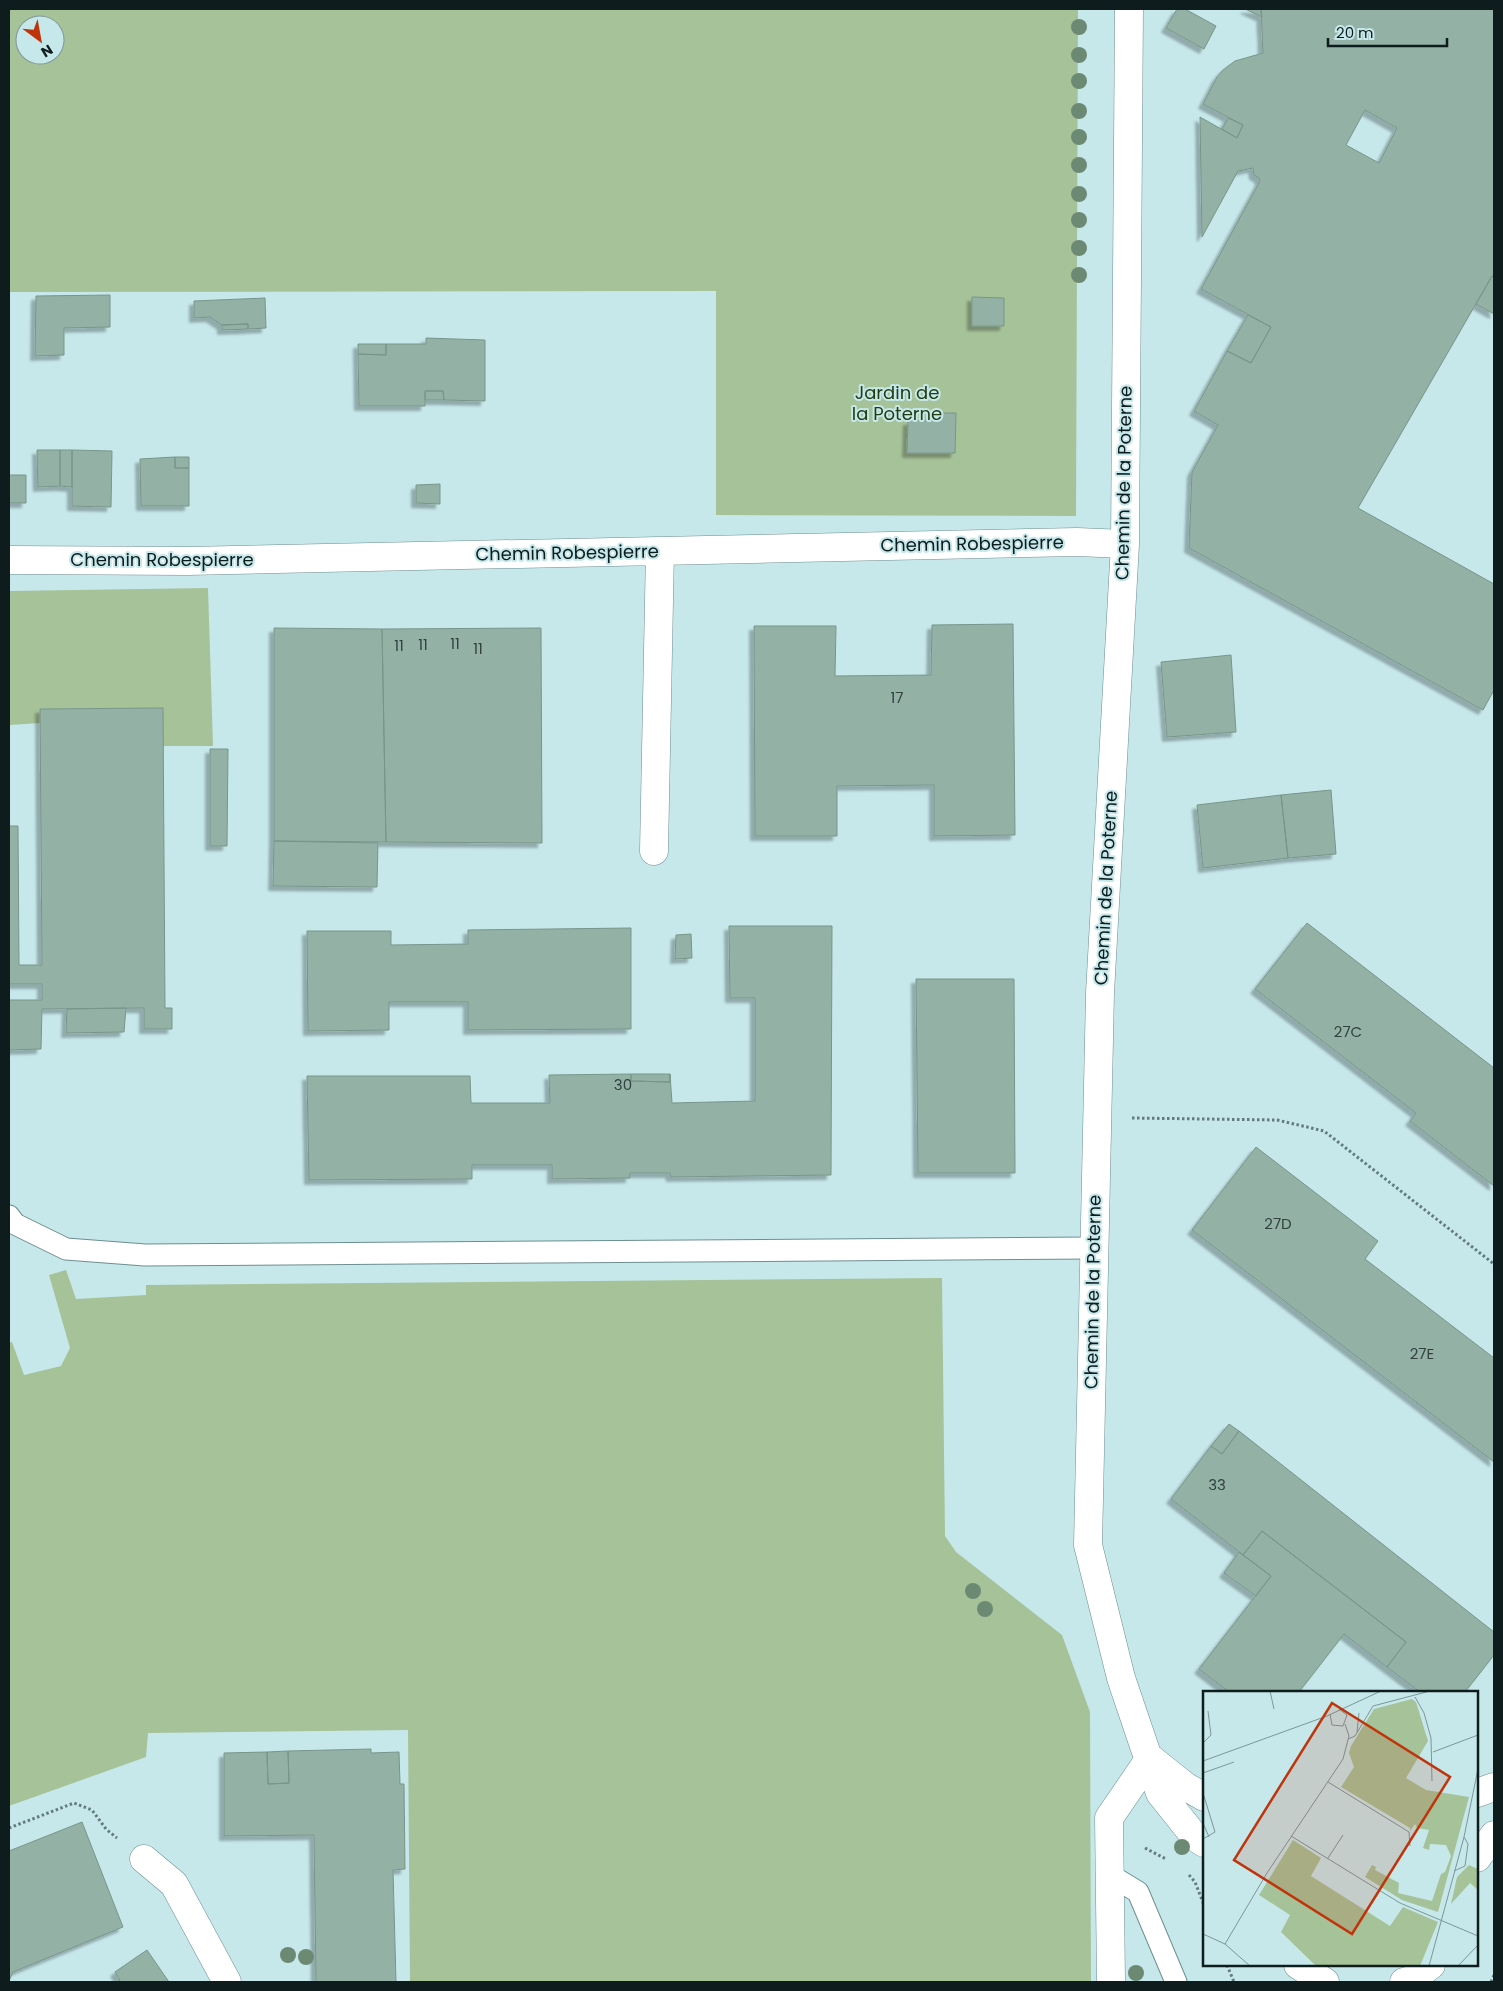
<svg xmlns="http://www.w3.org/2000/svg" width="1503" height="1991" viewBox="0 0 1503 1991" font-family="Poppins,sans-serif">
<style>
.green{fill:#a6c298;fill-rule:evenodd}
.building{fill:#94b1a5;stroke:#79958a;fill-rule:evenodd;filter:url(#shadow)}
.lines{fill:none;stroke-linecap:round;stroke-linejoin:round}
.service-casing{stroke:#6e8e90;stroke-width:23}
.minor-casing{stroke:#6e8e90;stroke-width:29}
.secondary-casing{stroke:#6e8e90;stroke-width:29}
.path{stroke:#647b7d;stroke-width:3;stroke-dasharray:2.5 2.5;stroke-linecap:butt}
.service{stroke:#fff;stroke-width:21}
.minor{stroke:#fff;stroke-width:28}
.secondary{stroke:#fff;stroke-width:28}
.tree{fill:#6c8a73}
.labels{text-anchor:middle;stroke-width:4;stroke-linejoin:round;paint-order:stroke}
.number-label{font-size:15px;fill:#30413f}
.park-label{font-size:18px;fill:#223e11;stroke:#c6e8eb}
.street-label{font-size:18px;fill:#0f1c1d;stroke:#c6e8eb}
.inset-road{fill:none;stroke:#7d9699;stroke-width:1}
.view{fill:#bf350b;fill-opacity:0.15;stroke:#bf350b;stroke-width:2.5}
.inset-edge{fill:none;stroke:#0f1c1d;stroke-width:2.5}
</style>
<defs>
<filter id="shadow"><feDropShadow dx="-4.5" dy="4.5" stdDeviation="1" flood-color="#0004"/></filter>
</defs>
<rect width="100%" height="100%" fill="#c6e8eb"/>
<path class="green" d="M9 9H1078L1076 516 716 515V291L9 292ZM25 25H55V55H25Z
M208 588 213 746H163L162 708 40 709V723L9 725V591Z
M66 1270 76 1299 146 1295V1285L942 1278 945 1536 956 1552 1062 1635 1090 1712 1091 1982H410L408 1730 148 1733 146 1757 9 1806V1343L12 1342 24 1375 61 1366 70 1348 49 1275Z"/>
<path class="building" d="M1177 9H1185L1216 26 1204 49 1166 28Z
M1245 9H1261L1262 17Z
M1261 9H1494V277L1492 276 1358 508 1494 584V690L1483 710 1189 548 1192 472 1218 425 1194 411 1227 351 1251 363 1271 327 1201 289 1260 181 1259 178 1254 175 1253 168 1238 171 1202 237 1200 117 1237 138 1243 125 1203 104 1217 77 1223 70 1235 61 1263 53ZM1365 110 1397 128 1379 163 1346 145Z
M1228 118 1243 125 1237 138 1222 129Z
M1492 276 1494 277V314L1476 304Z
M110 295V327L64 328V355L35 356 36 296Z
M972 297 1004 298V326H972Z
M265 298 266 328 248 329V324L222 325 210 317 194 318V301Z
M1248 315 1271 327 1251 363 1227 351Z
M248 324V329L222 330V325Z
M426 338 485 340V401L444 400 443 391H425V406H359L358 354 386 355V344H426Z
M358 344H386V355L358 354Z
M425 391H443L444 400H425Z
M931 413H956L955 453H907L908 421H931Z
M37 450H60V486L38 487Z
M60 450H72V487L60 486Z
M72 450 112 451 111 507 72 506Z
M175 457H189V468H175Z
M175 457V468H189V506H141L140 459Z
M9 475H26V503H9Z
M440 484V504L416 503V485Z
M1013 624 1015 835 934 836V785L837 786V836H755L754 626H836L835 676 931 675 932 625Z
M274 628 382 629 386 842 274 841Z
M541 628 542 843 386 842 382 629Z
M1231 655 1236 732 1167 737 1161 662Z
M163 708 165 1008H172V1029H144V1008L42 1009 41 1049 9 1050V1000H42V984H9V826H18L19 965H42L40 709Z
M210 749H228L227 846H210Z
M1331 790 1336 854 1288 858 1281 795Z
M1281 795 1288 858 1203 868 1197 805Z
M274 841 378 843 377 887 273 886Z
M1307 923 1494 1068V1186L1410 1121 1416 1113 1255 989Z
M729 926H832L831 1175 671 1177 670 1173H630V1178L552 1179V1165H472V1179L309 1180 307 1076H470L471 1103H550L549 1075 631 1074V1081L670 1082V1074L672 1103 755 1101V998H730Z
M631 928V1029L468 1030V1002H389V1030L308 1031 307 931H391V945L468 944V930Z
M691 934 692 958 675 959 676 935Z
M916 979H1014L1015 1173H918Z
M126 1008 124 1032 66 1033 67 1009Z
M631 1074H670V1082L631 1081Z
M1256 1147 1378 1241 1365 1259 1494 1358V1462L1192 1230Z
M1229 1424 1239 1431 1222 1454 1211 1446Z
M1239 1431 1494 1632V1655L1465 1692H1420L1387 1667 1406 1642 1262 1531 1243 1555 1171 1499 1211 1446 1222 1454Z
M1262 1531 1406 1642 1387 1667 1344 1634 1299 1692H1229L1199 1669 1271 1576 1243 1555Z
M1239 1552 1271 1576 1256 1596 1224 1573Z
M371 1749V1753L399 1752 400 1784H404L405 1869 393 1870 396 1982H316L314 1835 224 1836V1753L267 1752 268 1784 289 1783 288 1751Z
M288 1751 289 1783 268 1784 267 1752Z
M82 1822 123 1927 13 1972 9 1981V1851Z
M147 1950 169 1982H116L120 1980 115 1972Z"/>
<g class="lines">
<g class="service-casing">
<path id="service" d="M9 1216 15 1224 66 1249 145 1255 1094 1248
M1110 1875 1138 1892 1176 1982"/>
</g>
<g class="minor-casing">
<path id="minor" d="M1129 9 1125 544 1100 993 1088 1545 1121 1678 1160 1793 1195 1837 1204 1843
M9 560 188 561 1077 542 1125 544
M654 851 660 551
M1150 1758 1185 1786 1204 1797
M144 1859 174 1884 227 1982
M1111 1982 1109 1818 1150 1758"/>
</g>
<g class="secondary-casing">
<path id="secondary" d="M1477 1793 1494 1787
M1477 1858 1494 1835
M1298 1965 1325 1982
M1404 1982 1411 1980 1431 1965"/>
</g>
<path class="path" d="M1132 1118 1277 1120 1324 1131 1494 1264
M9 1828 74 1803 92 1810 106 1829 117 1838
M1145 1848 1166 1859
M1189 1875 1195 1882 1204 1905
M1227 1965 1234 1982
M1491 1982 1494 1975"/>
<use href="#service" class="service"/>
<use href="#minor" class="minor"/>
<use href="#secondary" class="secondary"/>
</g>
<g class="tree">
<circle cx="1079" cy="27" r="8"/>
<circle cx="1079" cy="55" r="8"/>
<circle cx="1079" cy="81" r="8"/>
<circle cx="1079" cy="111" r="8"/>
<circle cx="1079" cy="137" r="8"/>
<circle cx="1079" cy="165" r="8"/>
<circle cx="1079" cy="194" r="8"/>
<circle cx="1079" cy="220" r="8"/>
<circle cx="1079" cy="248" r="8"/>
<circle cx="1079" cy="275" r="8"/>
<circle cx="973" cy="1591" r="8"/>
<circle cx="985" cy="1609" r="8"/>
<circle cx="1182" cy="1847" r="8"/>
<circle cx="288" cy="1955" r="8"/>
<circle cx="306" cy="1957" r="8"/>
<circle cx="1136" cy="1973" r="8"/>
</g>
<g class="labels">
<g class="number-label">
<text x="455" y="649">11</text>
<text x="423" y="650">11</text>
<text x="399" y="651">11</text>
<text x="478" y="654">11</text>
<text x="897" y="703">17</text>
<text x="1348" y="1037">27C</text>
<text x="623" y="1090">30</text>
<text x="1278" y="1229">27D</text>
<text x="1422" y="1359">27E</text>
<text x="1217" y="1490">33</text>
</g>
<g class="park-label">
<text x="897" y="399">Jardin de<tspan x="897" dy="21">la Poterne</tspan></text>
</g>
<g class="street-label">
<text transform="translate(1124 483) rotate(-89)" y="6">Chemin de la Poterne</text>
<text transform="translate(972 544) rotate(-1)" y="6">Chemin Robespierre</text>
<text transform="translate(567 553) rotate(-1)" y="6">Chemin Robespierre</text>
<text x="162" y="566">Chemin Robespierre</text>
<text transform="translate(1106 888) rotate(-87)" y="6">Chemin de la Poterne</text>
<text transform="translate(1093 1292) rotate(-89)" y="6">Chemin de la Poterne</text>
</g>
</g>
<g transform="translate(1203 1691)">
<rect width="275" height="275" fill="#c6e8eb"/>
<path d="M209 8 213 11 225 50 203 87 223 99 266 106 235 221 199 209 162 186 169 174 173 176 172 179 196 192 195 202 229 210 238 183 242 181 248 165 243 154 227 153 226 159 220 157 226 139 214 137 212 133 207 140V137L138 96 151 76 146 62 148 55 171 18ZM90 149 118 167 108 185 187 235 200 216 235 231 217 275H113L78 241 87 224 56 204ZM266 174 275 178V199L267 192 248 213 254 186Z" fill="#a6c298"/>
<path class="inset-road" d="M67 0 71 18M212 6 221 22 228 47 229 90M127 23 129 34 140 35 144 24 136 18M154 41 156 22M145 48 152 45 170 15 227 0M0 52 8 44 5 20M230 61 275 44M0 70 124 25 178 0M0 82 31 71M125 91 206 141 207 155M0 102 12 141 0 148M0 132 6 146M88 145 197 212 275 245M125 167 140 144M251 180 262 175 265 153 261 146M0 243 22 253 47 275M22 253 64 182 140 68 146 45 142 33M226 275 261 146 275 78M255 275 275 254"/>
<path class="view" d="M129 12 247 86 149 243 31 169Z"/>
<rect width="275" height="275" class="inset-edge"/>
</g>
<rect width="1503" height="1991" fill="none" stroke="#0f1c1d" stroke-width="20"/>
<g transform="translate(40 40) rotate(148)"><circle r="24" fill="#c6e8eb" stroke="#7d9699"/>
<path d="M0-4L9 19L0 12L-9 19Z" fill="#bf350b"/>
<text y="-8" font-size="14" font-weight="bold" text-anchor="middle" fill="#0f1c1d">N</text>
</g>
<path d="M1328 38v8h119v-8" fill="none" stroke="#0f1c1d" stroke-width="2.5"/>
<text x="1336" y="38" font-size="15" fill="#0f1c1d" stroke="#c6e8eb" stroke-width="4" paint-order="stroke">20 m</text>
</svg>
